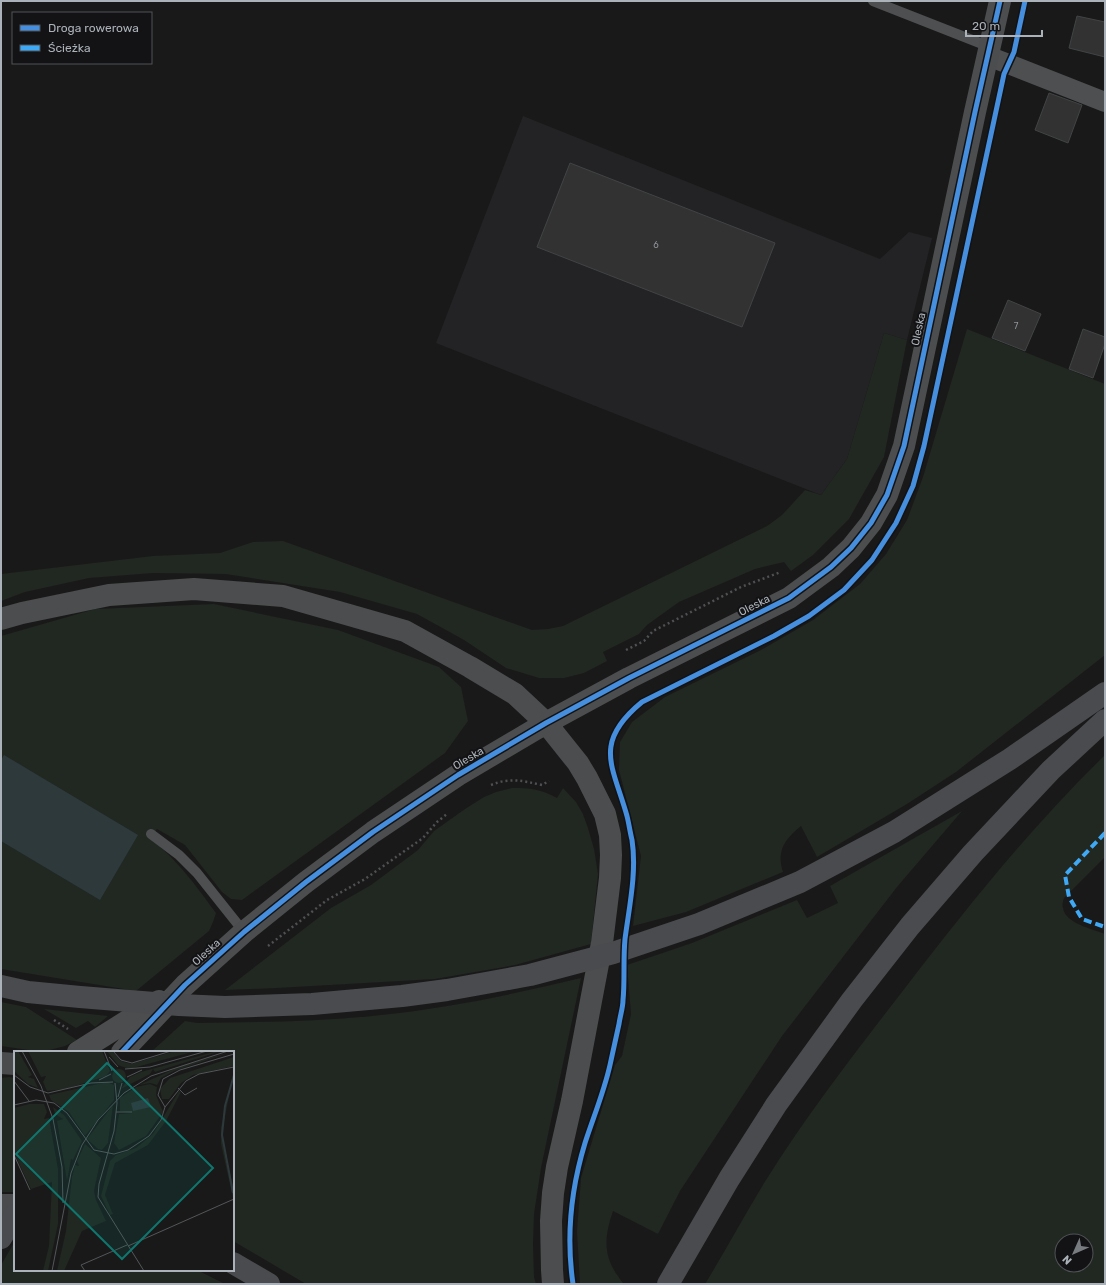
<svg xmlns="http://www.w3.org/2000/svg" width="1106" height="1285" viewBox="0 0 1106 1285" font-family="Rubik,sans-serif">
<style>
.built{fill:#232325}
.green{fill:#212721;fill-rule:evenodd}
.water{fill:#2e393c}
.building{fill:#323233;stroke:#414445}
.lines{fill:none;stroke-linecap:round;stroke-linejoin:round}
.path{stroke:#4f5053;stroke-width:2.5;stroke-dasharray:2 3;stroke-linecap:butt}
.lane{stroke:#4d4f51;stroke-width:10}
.street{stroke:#4d4f51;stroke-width:20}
.secondary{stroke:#4c4d4f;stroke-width:22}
.primary{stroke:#4a4b4d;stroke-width:22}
.highway{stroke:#4a4b4e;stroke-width:22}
.quiet{stroke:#3fa9f5;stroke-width:4;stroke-dasharray:8 4;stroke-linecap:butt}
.cycleway-casing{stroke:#131315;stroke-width:8}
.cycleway{stroke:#468fdf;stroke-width:5}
.labels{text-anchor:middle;stroke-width:4;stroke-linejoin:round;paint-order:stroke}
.number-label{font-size:9px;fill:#8d9298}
.street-label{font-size:11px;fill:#abb2b9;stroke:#131315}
.inset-river{fill:none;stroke:#2e393c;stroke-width:2}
.inset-road{fill:none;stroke:#535659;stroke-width:1}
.view{fill:#0f766e;fill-opacity:0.15;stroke:#0f766e;stroke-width:2}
.inset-edge{fill:none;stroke:#abb2b9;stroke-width:2}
</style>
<rect width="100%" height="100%" fill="#191919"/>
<path class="built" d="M523 116 880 259 909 232 932 238 907 340 884 333 847 459 821 495 436 343Z"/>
<path class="green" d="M967 329 1105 384V655L956 772 907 804 817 857 801 826C785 839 776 851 783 872L686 912 633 926 641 856 619 770 620 742 632 722 665 697 761 650 813 620 860 584 886 554 907 520 923 477Z
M884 333 907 340 884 457 849 519 813 555 791 571 784 562 755 569 679 602 647 625 639 634 603 652 607 661 584 673 564 678H539L506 668 464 640 417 614 340 592 226 574 153 573 89 578 25 592 1 601V574L153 556 220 553 253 542 283 541 532 630 548 629 563 626 767 526 782 515 805 490 821 495 847 459Z
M214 604 338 630 439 667 461 687 468 721 445 753 242 900 231 899 222 892 185 845 157 829 150 838C178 861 195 884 216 913L213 922 209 931 136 991 1 969V636L95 609Z
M1105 755V857L1064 898C1063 901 1062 905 1063 908 1065 923 1092 929 1105 934V1284H705C726 1250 745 1214 766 1180 808 1113 857 1050 905 988 967 907 1032 826 1105 755ZM1062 1241H1086V1265H1062Z
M512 788C531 788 541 789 557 798L563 788 576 802 583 814 588 828 594 849 598 874 591 944 515 965 435 979 277 988 225 990 331 908 371 885 418 850 434 831 465 809 484 797 496 792Z
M962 811 897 887 782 1036 680 1191 658 1234 613 1211C603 1241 603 1259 624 1284H580L577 1231 581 1178 615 1065 622 1056 631 1014 627 965 692 943 797 900 807 918 838 903 830 886Z
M581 978 541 1168 534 1214 533 1244 534 1277 536 1284H306L233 1241V1052H151L185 1021 197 1023C258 1022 320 1022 381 1015 449 1008 515 994 581 978Z
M1 1002 26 1007 77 1040 65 1046 42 1052 1 1046Z
M44 1009 108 1016 95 1027 88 1021 76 1028Z
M9 1077 15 1078V1192H1V1078Z
M15 1241V1270H197L225 1284H1V1265Z"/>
<path class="water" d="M4 755 138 835 100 900 1 841V760Z"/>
<path class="building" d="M1077 16 1105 22V57L1069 48Z
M1049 93 1082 105 1068 143 1035 130Z
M570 163 775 243 742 327 537 247Z
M1008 300 1041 314 1025 351 992 338Z
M1083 329 1105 337V344L1093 378 1069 369Z"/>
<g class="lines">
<path class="path" d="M626 650 644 641 653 631 741 587 781 572
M491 785C510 777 523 781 542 785L549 781
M268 946 327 900 365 879 423 838 437 822 447 814
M54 1020 68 1029"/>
<path class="lane" d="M873 1 990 47
M151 834 179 855 197 873 244 932"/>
<path class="street" d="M988 56 1105 102"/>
<path class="secondary" d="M1 619 22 613 109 595 194 589 283 596 405 631 470 667 515 694 546 723 578 763 587 778 605 814 610 835 611 855 610 878 602 943 572 1101 557 1167 553 1193 551 1221 552 1270 553 1284
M78 1052 159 1001
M122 1052 185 985 244 932 306 882 373 832 458 775 546 723 629 678 789 598 831 567 851 548 871 523 887 495 904 446 975 112 1000 1"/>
<path class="primary" d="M1 1063 15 1064
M1 1205H15"/>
<path class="highway" d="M1 986 28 992 80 997 179 1005 225 1007 312 1004 402 996 447 990 530 975 613 953 699 924 800 882 894 832 1010 759 1105 693
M1 1238 15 1215
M233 1263 269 1284
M668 1284 729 1179 776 1105 852 1000 910 926 973 853 1051 770 1105 720"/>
<path class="quiet" d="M1105 833 1065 875 1069 897 1082 919 1105 927"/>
<g class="cycleway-casing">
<path id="cycleway" d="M122 1052 185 985 244 932 306 882 373 832 458 775 546 723 629 678 789 598 831 567 851 548 871 523 887 495 904 446 975 112 1000 1
M573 1284C566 1236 571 1189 585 1143 593 1118 604 1092 610 1065 613 1051 616 1038 619 1024 620 1016 623 1008 623 1000 625 980 623 960 625 939 629 908 637 872 632 840 630 832 629 824 627 816 613 766 592 743 642 702L774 636 809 616 844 590 872 560 896 523 913 486 924 446 1004 74 1014 52 1025 1"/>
</g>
<use href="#cycleway" class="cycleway"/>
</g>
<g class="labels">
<g class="number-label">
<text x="656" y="248">6</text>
<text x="1016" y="329">7</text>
</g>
<g class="street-label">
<text transform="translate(918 329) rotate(-78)" y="4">Oleska</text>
<text transform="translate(754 605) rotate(-27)" y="4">Oleska</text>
<text transform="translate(468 758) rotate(-31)" y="4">Oleska</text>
<text transform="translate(206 952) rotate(-42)" y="4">Oleska</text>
</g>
</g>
<g transform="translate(14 1051)">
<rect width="220" height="220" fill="#191919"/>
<path d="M0 0H4L18 24 14 26 20 28 24 37 14 33 0 20ZM14 0H88L96 20 92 25 83 28 52 38 33 40 29 31 32 25 27 26ZM93 0H98L107 10 117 13 161 0H182L115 18 104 14ZM203 0H207L141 21 139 18 136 23 107 38 116 26 127 21ZM217 1 160 20 147 27 143 34 136 32 125 34 169 14ZM220 6V15L179 24 167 32 155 48H148L146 38 156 27ZM98 25a7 7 0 1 1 14 0a7 7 0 1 1-14 0ZM220 19 209 76V92L220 139 219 147 207 93V76ZM93 31 100 34V49L71 85 55 61 37 49 35 44ZM136 33 143 36 142 44 149 61 132 85 105 99 100 92 105 63 118 62 106 60V47L122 36ZM165 40 167 41 152 70 134 94 101 112 91 144 99 163 96 164 87 145 96 110 102 104 122 97 139 83ZM15 53H30L33 61 30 68 35 67 44 118V173L34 220H29L35 195 38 131 17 138 0 102V57ZM99 54 94 92 88 99 84 98 73 88ZM39 56 50 64 68 90 59 109 57 108 53 130 43 70 49 68 41 63ZM71 93 87 107 80 140 82 149 92 170 68 180 50 220H43L52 180 58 126 61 114 65 115 63 110Z" fill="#212721"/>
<path d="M134 47 137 56 119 60 117 52Z" fill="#2e393c"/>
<path class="inset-river" d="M219 142 208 84 211 55 220 24"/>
<path class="inset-road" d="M8 0 27 35 39 68 48 116 49 152M90 0 98 20M99 0 107 9 118 12 157 0M95 6 104 16M111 18 136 16 193 0M0 24 16 36 34 42 77 32 99 31M113 26 128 19M85 29 97 23M0 30 15 50M101 32 103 52 100 80 85 133 84 146 130 220M164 37 171 44 183 37M104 46 108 32M0 54 22 49 40 52 53 62 80 99 100 103 114 99 135 85 147 69 151 56 172 30 185 23 220 16M151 56 144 44 149 28 166 19 220 3M102 61H118M0 104 16 139M114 195 220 148M38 220 57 122 68 94 84 69 110 42 137 25 214 0M71 220 67 214 113 194"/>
<path class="view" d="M93 12 199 117 108 208 2 103Z"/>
<rect width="220" height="220" class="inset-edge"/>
</g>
<rect width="1106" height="1285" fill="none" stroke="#abb2b9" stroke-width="4"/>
<rect x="12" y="12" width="140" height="52" fill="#131315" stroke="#505357"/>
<rect x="20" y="25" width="20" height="6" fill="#468fdf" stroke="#505357"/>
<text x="48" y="32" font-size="12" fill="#abb2b9">Droga rowerowa</text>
<rect x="20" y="45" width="20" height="6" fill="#3fa9f5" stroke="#505357"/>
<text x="48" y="52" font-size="12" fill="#abb2b9">Ścieżka</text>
<g transform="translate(1074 1253) rotate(225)"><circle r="19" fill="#131315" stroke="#505357"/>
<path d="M0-3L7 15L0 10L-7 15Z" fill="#787c81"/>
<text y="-6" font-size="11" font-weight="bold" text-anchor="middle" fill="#abb2b9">N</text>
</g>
<path d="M966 30v6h76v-6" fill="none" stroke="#abb2b9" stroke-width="2"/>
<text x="972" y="30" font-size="12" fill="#abb2b9" stroke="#131315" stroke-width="3" paint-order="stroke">20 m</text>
</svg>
